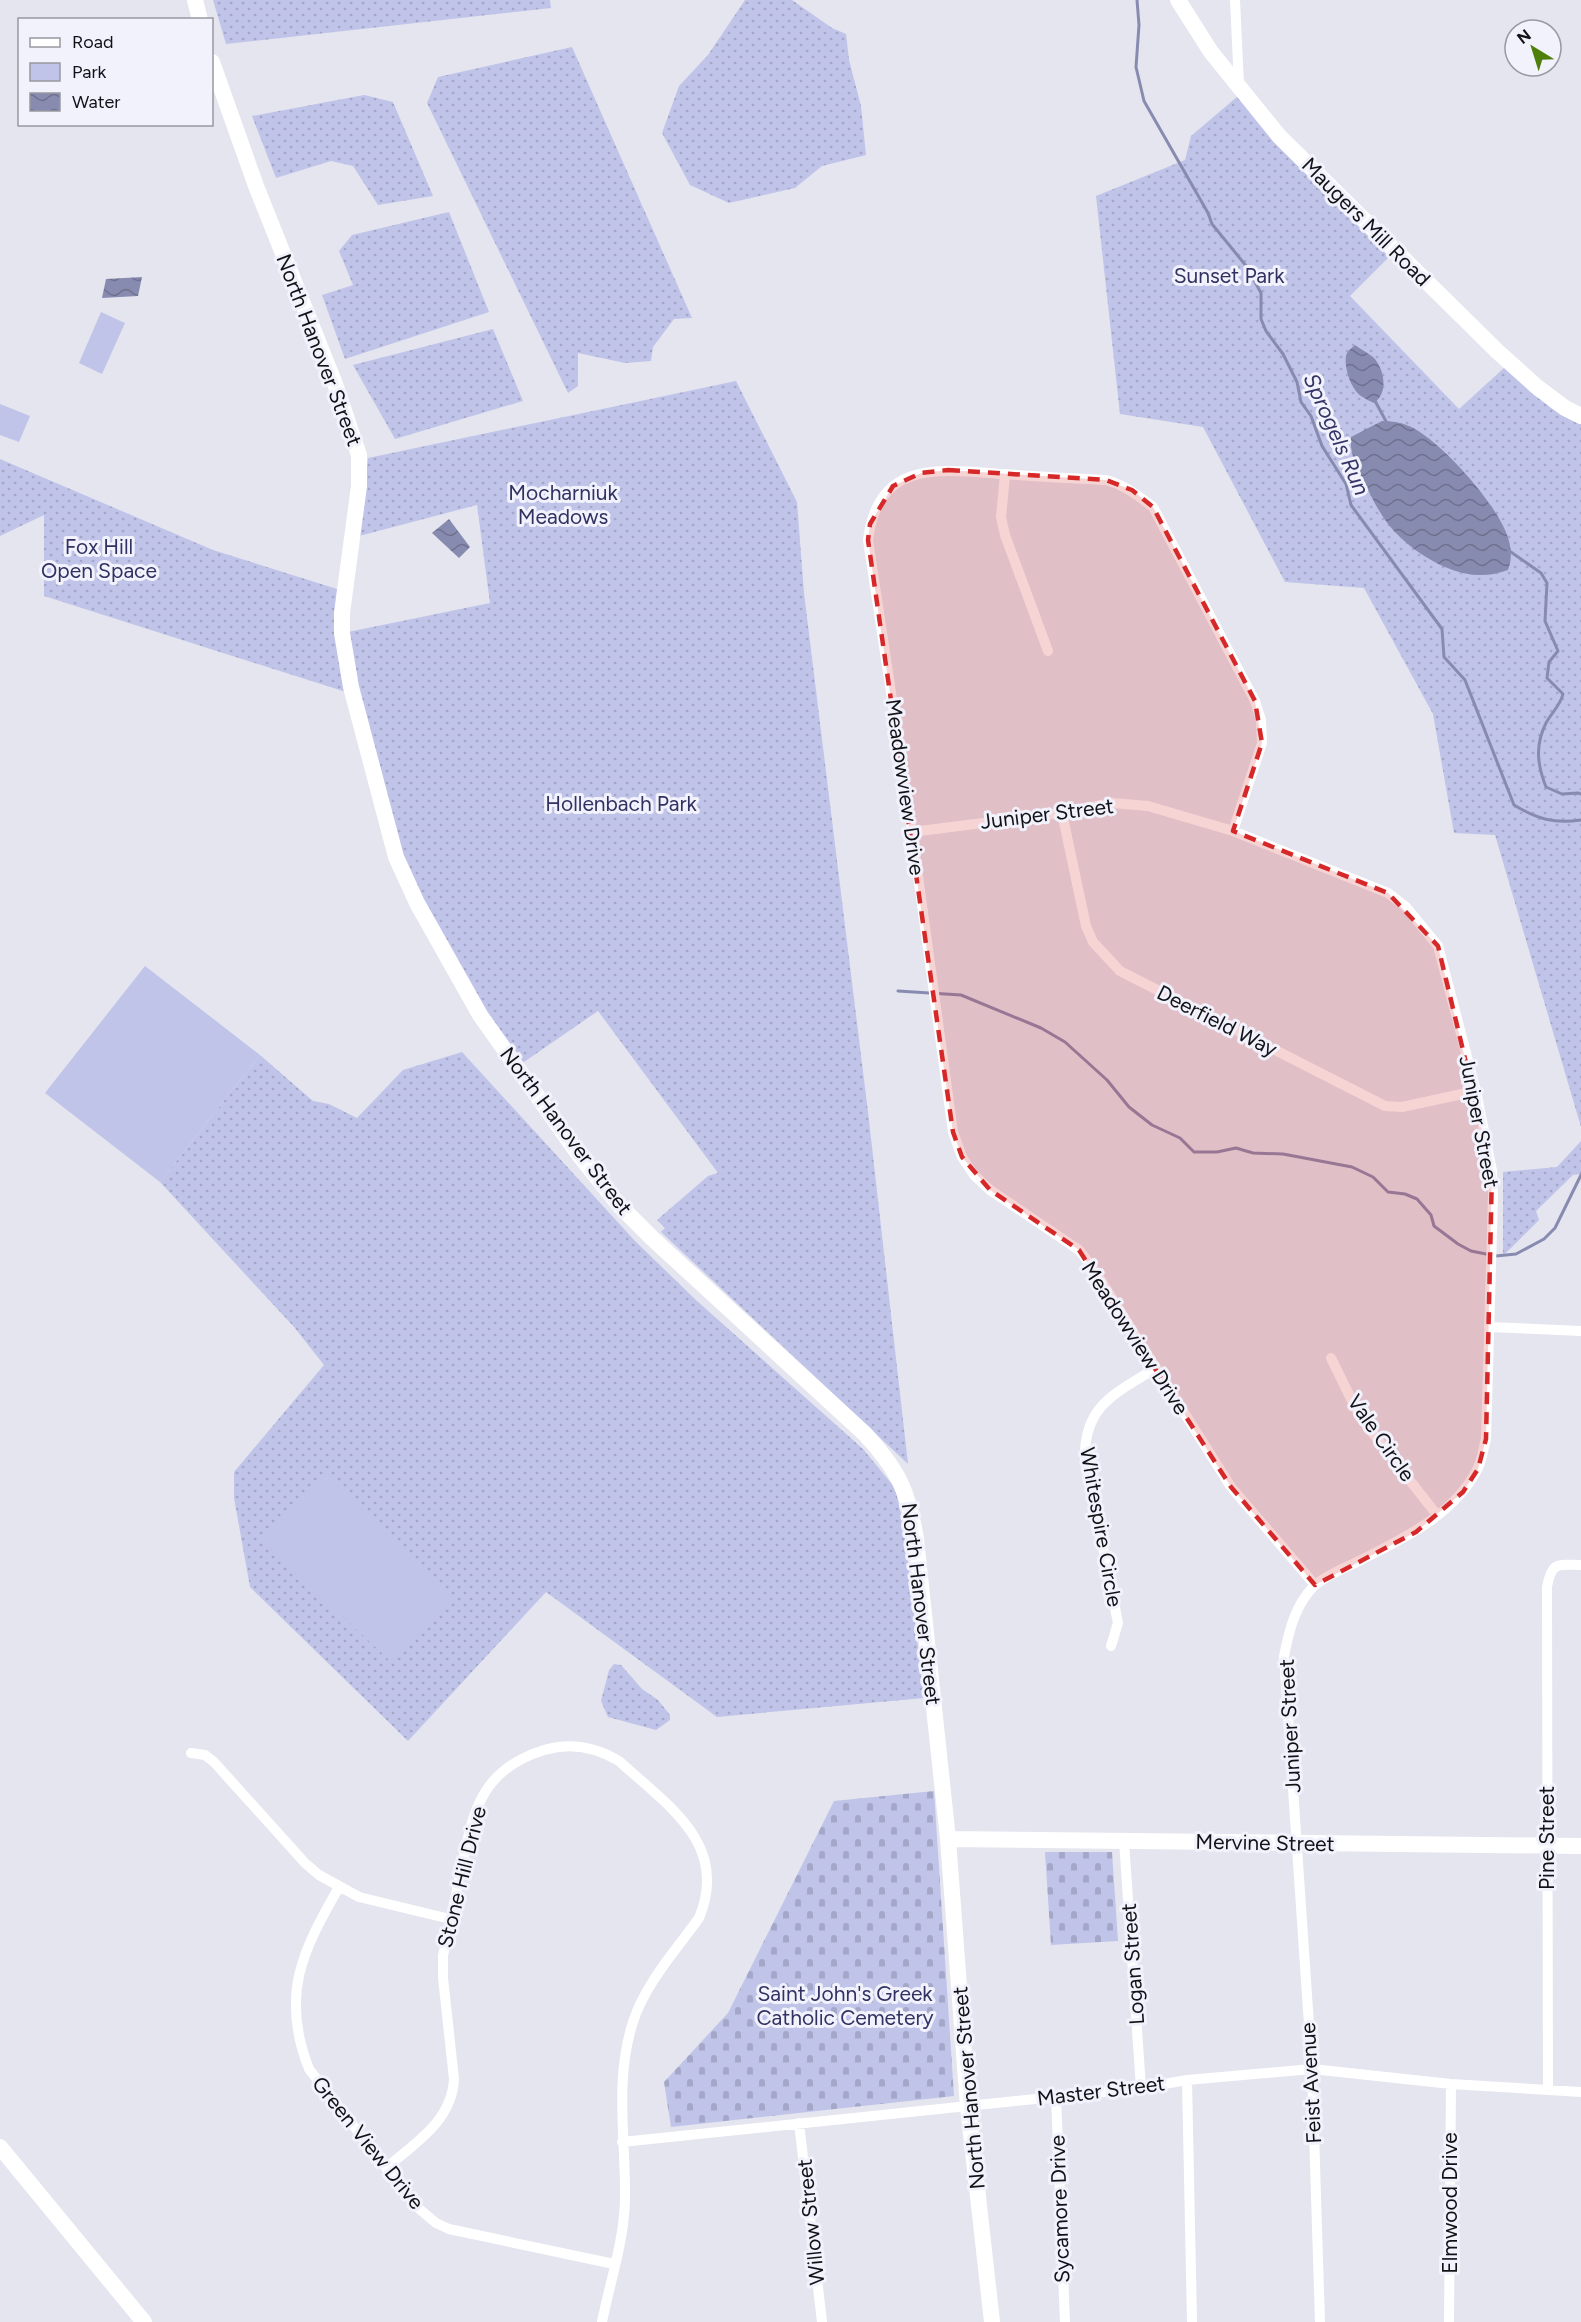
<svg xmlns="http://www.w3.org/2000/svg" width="1581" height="2322" viewBox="0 0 1581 2322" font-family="Figtree,sans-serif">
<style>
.green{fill:url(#green-dots)}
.cemetery{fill:url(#cemetery-stones)}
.pitch{fill:#c0c4e9}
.water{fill:url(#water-waves)}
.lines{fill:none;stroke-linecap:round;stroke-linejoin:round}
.stream{stroke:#888bb0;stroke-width:3}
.street{stroke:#fff;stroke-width:10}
.secondary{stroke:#fff;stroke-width:16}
.marked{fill:#d62828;fill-opacity:0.2;stroke:#d62828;stroke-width:4.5;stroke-dasharray:12 8;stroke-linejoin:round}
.labels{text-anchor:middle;stroke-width:6;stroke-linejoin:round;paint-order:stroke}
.street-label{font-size:21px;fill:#121216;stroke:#f1f2fc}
.park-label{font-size:21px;fill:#313162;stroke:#f1f2fc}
.water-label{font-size:22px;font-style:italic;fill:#343466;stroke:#f1f2fc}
</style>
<defs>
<pattern id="green-dots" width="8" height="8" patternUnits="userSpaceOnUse" patternTransform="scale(1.5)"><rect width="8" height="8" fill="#c0c4e9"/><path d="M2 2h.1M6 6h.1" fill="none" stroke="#a4a7c7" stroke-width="1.8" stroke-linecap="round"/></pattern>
<pattern id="cemetery-stones" width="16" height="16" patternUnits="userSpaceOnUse" patternTransform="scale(1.5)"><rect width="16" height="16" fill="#c0c4e9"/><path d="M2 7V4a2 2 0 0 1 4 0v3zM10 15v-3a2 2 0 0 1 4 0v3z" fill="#a4a7c7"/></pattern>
<pattern id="water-waves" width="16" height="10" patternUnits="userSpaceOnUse" patternTransform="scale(1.5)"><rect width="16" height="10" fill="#888bb0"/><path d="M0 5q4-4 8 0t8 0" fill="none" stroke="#6e708e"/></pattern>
</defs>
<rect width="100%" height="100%" fill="#e4e5ef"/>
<path class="green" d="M213 0H550L551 8 226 44Z
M745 0H792L832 28 846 34 849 60 861 106 866 155 822 166 795 188 729 203 690 185 662 133 679 86 708 55Z
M572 47 692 318 674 319 653 347 651 361 625 363 578 353V386L568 393 427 103 438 77Z
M364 95 393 102 433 196 378 205 353 166 331 161 276 178 252 116Z
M1238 96 1276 144 1389 257 1350 296 1459 409 1505 367 1551 408 1581 424V1127L1495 835 1454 833 1433 714 1364 588 1285 582 1203 427 1120 414 1096 196 1185 160 1191 136Z
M449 212 489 312 345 359 322 295 353 285 339 251 352 235Z
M493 329 523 401 395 439 353 365Z
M736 381 797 502 804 593 868 1112 908 1464 661 1232 665 1228 657 1220 708 1176 718 1173 598 1011 521 1064 498 1031 408 873 358 697 348 632 490 603 477 505 359 536 368 458Z
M0 459 213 550 337 589C335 625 337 657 346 692L44 596V515L0 536Z
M462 1052 635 1241 697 1301 863 1449 895 1488 903 1522 924 1698 717 1717 546 1592 408 1741 250 1587 234 1498V1472L324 1365 294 1327 160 1182 260 1055 313 1101 329 1104 357 1118 403 1070Z
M1581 1141V1174L1573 1175 1536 1211 1539 1220 1503 1256V1172L1557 1167Z
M614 1664 621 1665 642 1689 658 1700 670 1715V1720L656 1730 608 1717 601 1701 609 1670Z"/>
<path class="cemetery" d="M934 1791 954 2096 671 2127 664 2082 728 2013 834 1801Z
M1045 1852H1112L1118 1941 1051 1945Z"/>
<path class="pitch" d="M101 312 125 323 102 374 79 363Z
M0 404 30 416 19 442 0 435Z
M145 966 260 1055 160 1182 45 1093Z
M327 1474 454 1596 391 1662 263 1541Z"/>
<path class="water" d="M142 277 138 296 102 298 106 279Z
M1355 345C1361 350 1371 354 1375 359 1385 372 1388 393 1374 403 1370 401 1365 399 1361 396 1351 389 1344 368 1346 356 1347 351 1352 348 1355 345Z
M1382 421C1391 421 1400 422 1409 426 1439 439 1492 499 1505 530 1511 543 1513 557 1508 570 1500 573 1490 575 1481 575 1453 576 1418 555 1399 536 1384 522 1374 503 1366 485 1358 470 1349 454 1351 437Z
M449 519 470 547 459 558 432 533Z"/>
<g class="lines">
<path class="stream" d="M1137 0 1139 25 1136 67 1144 101 1208 213 1212 224 1247 267 1261 293V319L1266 331 1283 354 1297 382 1301 402 1311 416 1322 446 1346 484 1351 505 1442 629 1444 657 1465 680 1514 805C1537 819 1554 824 1581 820
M1374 399 1388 425
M1508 550 1541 573 1547 583 1545 621 1558 651 1549 662 1547 678 1563 694C1560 706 1552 712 1546 723 1535 745 1537 764 1546 787L1562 794 1578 793 1581 794
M898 991 961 995 1041 1028 1065 1042 1107 1080 1129 1107 1152 1125 1180 1138 1194 1152H1217L1236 1148 1253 1153 1283 1154 1352 1167 1373 1177 1388 1192 1405 1194 1417 1199 1431 1215 1434 1226 1458 1244 1471 1251 1496 1256 1516 1254 1544 1239 1555 1228 1581 1175"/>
<path class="street" d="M1235 0 1239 85
M1005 475 1001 517 1005 535 1048 651
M1062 813 1086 926 1093 942 1120 971 1385 1106 1402 1107 1476 1091
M1233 831 1262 743 1261 720 1255 701 1153 507C1137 495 1125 485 1106 480 1072 478 1038 477 1004 474 941 470 878 458 868 540L912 832 953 1132 962 1157 974 1175 990 1190 1079 1250 1093 1268 1231 1487 1315 1585
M912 832 1062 813 1112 803 1148 806 1233 831 1388 893 1406 907 1438 946 1476 1091 1492 1171 1493 1196 1486 1439C1483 1449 1482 1461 1477 1470 1453 1516 1402 1539 1359 1561 1345 1568 1326 1575 1314 1586 1295 1605 1289 1631 1284 1656L1312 2069 1320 2322
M1489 1327 1581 1331
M1331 1358 1360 1417 1437 1515
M1111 1646 1118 1623 1085 1458C1084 1405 1116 1393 1156 1368
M191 1753 205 1755 214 1762 305 1863 319 1875 359 1897 450 1919
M1124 1841 1141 2088
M339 1887C302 1952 280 1995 309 2069L417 2207 436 2223 449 2229 614 2264
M1187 2080 1192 2322
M1548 2089 1547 1587C1552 1561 1557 1565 1581 1565
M1056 2096 1065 2322
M799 2123 822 2322
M622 2142 1141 2088 1187 2080 1312 2069 1451 2084 1581 2092
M386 2168C415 2143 452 2121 454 2079L443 1978V1956C449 1927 455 1899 461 1870 473 1812 480 1770 544 1750 571 1742 596 1747 619 1761 667 1805 730 1844 699 1918 676 1950 645 1984 633 2022 614 2080 626 2141 625 2200 624 2241 610 2282 602 2322
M1449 2322 1451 2084"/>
<path class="secondary" d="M195 0 200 20
M1178 0 1211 52 1279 136 1497 351 1537 387 1565 408 1581 416
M212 62 256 186 335 384 359 455V486L342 613V633L351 687 396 857 417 903 480 1015 579 1155 619 1205 653 1239 865 1434C898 1470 908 1490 916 1539L948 1839 968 2107 992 2322
M948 1839 1581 1846
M0 2147 144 2322"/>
</g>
<path class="marked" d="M948 470 1106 480 1132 490 1153 507 1255 701 1262 743 1233 831 1388 893 1438 946 1492 1171 1486 1439 1478 1469 1463 1492 1416 1532 1315 1585 1231 1487 1079 1250 990 1190 962 1157 953 1132 868 540 870 524 893 486 921 473Z"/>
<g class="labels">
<g class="street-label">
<text transform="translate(1366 222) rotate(45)" y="7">Maugers Mill Road</text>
<text transform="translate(319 350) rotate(69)" y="7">North Hanover Street</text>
<text transform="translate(905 787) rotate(82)" y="7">Meadowview Drive</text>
<text transform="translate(1047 814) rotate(-7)" y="7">Juniper Street</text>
<text transform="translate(1217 1021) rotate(27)" y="7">Deerfield Way</text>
<text transform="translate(1479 1122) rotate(79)" y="7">Juniper Street</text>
<text transform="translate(566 1131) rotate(53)" y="7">North Hanover Street</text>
<text transform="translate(1135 1338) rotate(57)" y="7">Meadowview Drive</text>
<text transform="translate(1381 1438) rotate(55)" y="7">Vale Circle</text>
<text transform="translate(1101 1527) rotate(80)" y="7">Whitespire Circle</text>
<text transform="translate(921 1604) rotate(83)" y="7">North Hanover Street</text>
<text transform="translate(1290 1726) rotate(-93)" y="7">Juniper Street</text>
<text transform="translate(1547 1838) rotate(-90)" y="7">Pine Street</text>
<text transform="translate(1265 1843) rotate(1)" y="7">Mervine Street</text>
<text transform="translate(462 1877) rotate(-76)" y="7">Stone Hill Drive</text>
<text transform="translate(1133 1964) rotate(-94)" y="7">Logan Street</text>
<text transform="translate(1311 2083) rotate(-93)" y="7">Feist Avenue</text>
<text transform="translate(969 2088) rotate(-95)" y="7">North Hanover Street</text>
<text transform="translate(1101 2091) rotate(-7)" y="7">Master Street</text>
<text transform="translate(368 2143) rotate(51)" y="7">Green View Drive</text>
<text transform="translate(1450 2203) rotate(-90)" y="7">Elmwood Drive</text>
<text transform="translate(1060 2209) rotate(-92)" y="7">Sycamore Drive</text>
<text transform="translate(811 2222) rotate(-96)" y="7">Willow Street</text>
</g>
<g class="park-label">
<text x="1229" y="283">Sunset Park</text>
<text x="563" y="500">Mocharniuk<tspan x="563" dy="24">Meadows</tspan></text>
<text x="99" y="554">Fox Hill<tspan x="99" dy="24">Open Space</tspan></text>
<text x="621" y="811">Hollenbach Park</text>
<text x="845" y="2001">Saint John's Greek<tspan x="845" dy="24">Catholic Cemetery</tspan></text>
</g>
<g class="water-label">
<text transform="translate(1337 434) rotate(66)" y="8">Sprogels Run</text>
</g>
</g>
<rect x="18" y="18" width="195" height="108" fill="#f1f2fc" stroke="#9898a0" stroke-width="1.5"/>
<rect x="30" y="38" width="30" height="9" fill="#ffffff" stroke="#9898a0" stroke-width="1.5"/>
<text x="72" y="48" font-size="18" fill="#121216">Road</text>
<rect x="30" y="63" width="30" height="18" fill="#c0c4e9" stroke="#9898a0" stroke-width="1.5"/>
<text x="72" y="78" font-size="18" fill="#121216">Park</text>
<rect x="30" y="93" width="30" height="18" fill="url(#water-waves)" stroke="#9898a0" stroke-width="1.5"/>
<text x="72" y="108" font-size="18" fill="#121216">Water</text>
<g transform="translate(1533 48) rotate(322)"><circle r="28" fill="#f1f2fc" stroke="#9898a0" stroke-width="1.5"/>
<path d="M0-4.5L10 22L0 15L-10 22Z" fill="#4f7f0b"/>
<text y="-9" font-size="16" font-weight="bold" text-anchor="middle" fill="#121216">N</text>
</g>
</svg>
